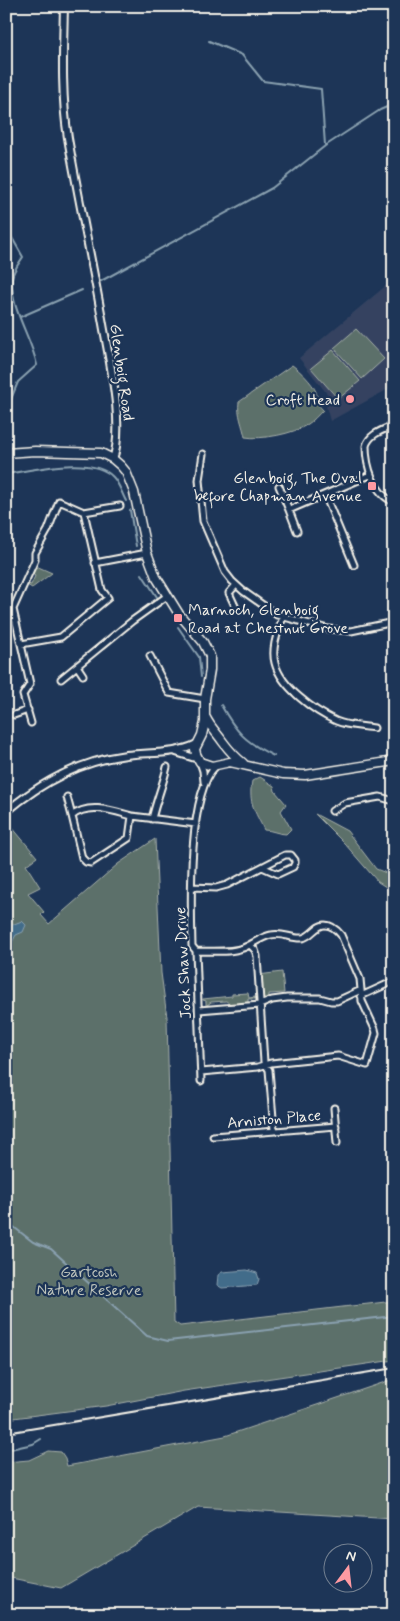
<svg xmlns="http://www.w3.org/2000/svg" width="400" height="1621" viewBox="0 0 400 1621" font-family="Mynerve,sans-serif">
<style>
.built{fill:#344361}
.green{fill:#5b6f6a;stroke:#a8b0a9}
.water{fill:#436c8a;stroke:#8aa1b0}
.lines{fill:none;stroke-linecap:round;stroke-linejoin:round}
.stream{stroke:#8aa1b0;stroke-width:2}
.minor-casing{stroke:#f4f1e8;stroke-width:9}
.tertiary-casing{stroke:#f4f1e8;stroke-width:10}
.secondary-casing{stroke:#f4f1e8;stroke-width:11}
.minor{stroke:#1d3557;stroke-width:5}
.tertiary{stroke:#1d3557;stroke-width:6}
.secondary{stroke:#1d3557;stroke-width:8}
.rail{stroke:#f4f1e8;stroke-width:2}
.poi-dot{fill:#ff9aa2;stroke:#1d3557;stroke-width:2}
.labels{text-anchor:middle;stroke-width:4.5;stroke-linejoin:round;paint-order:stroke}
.street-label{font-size:16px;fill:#f4f1e8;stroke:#1d3557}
.poi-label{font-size:16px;fill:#f4f1e8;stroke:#1d3557;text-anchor:end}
.park-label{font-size:16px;fill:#bec4bc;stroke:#1d3557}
</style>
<rect width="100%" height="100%" fill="#1d3557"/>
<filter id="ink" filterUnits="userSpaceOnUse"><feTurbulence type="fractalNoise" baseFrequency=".02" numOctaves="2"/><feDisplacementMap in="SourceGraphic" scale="10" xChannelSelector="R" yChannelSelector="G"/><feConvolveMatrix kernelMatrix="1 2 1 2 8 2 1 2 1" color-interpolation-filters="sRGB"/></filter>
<g filter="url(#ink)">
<path class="built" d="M394 279V386L330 421 326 406 332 400 299 358Z"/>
<path class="green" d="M356 329 384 359 362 379 334 348Z
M333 350 360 381 338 399 311 368Z
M292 365C299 370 313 383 316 392 319 401 315 402 323 410 318 415 313 421 308 424 294 434 261 440 245 437 243 426 237 414 239 402Z
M36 566 52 573 32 588 27 585 28 584 31 585 35 576 32 574Z
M260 777 274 786 275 791 286 804 281 811 291 829 286 834C278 834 272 830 264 830 255 811 248 803 252 781Z
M315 814 347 831 376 869 394 876V892L378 882 345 844Z
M6 820 37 857 26 865 40 887 28 893 44 912 41 915 49 924 118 864 155 839 161 973 167 1017 174 1322 180 1326 394 1301V1360L184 1391 106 1406 6 1419Z
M282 972 284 993 269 994V998H261L258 975Z
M248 993 249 998 255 997V999H248V1003L231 1004 226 1001 211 1002 206 1006V1001L203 1000V999L232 996V994Z
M394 1379V1519L198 1507 61 1588 6 1577V1462L29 1460 48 1451 61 1452 65 1458 67 1466 225 1436Z"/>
<path class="water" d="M22 921 26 925 23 932 16 935 6 953V927Z
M247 1270 257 1273 259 1279 257 1285 222 1288 217 1285 218 1275 222 1272Z"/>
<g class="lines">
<path class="stream" d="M209 41 242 55 263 81 321 89 325 145
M6 231 11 236 23 257C19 263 13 271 12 278 10 309 31 336 37 365L18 382 6 411
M101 281 272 188 325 146 380 110 394 104
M20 317 82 290
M6 474C33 470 93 455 113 477 119 483 122 494 126 501
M130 510 136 546
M142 574 157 597
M178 627 199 657 201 677
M221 705C236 732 245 742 274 756
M6 1221 33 1242 51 1249 147 1336 168 1341 394 1316
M6 1450 33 1444 41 1439"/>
<g class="minor-casing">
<path id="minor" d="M394 425C383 430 369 434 366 446 366 466 374 494 394 502
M203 454 199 480 203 521 225 572 232 581 243 591 277 615 328 629 351 631 394 622
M279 486 289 510 370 475
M325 495 354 565
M289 510 297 531
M84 512 120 506
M95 563 147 553
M236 585 229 593 236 608
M283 617C278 632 271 647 275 663 281 687 314 711 336 721 347 726 362 726 374 728
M21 644 61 637 108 598 102 590 84 512 59 501 48 530 35 553V560L13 609 30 684 23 695 31 723
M150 656 169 693 205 699
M77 666 83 675
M61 679 132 621 167 596
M14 715 28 710
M200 762 203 771 204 782
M67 797 72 816
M332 811 345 803 380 797 394 801
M132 816C113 811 89 802 72 816L82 858 86 862 91 863 129 838 132 816 196 824
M152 819C156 801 163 785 167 767
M193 887 216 888 227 885 285 855H291L295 860V863L293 867 278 874 262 867
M250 945 255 950 257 956 264 1062 269 1070 274 1130
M196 951C212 951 229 953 243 948 253 944 261 937 271 935 282 932 291 939 302 938 312 937 315 925 325 925 332 925 337 930 341 935L360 979 362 1001 375 1029 376 1033 367 1065 338 1056 271 1063 258 1067 201 1072
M361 996 394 981
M199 1010 260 1005 272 1000 287 998H320L331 1001H337L361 990
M201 1081 196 951 192 946C191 907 187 793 216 766
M334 1108 337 1143
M213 1136 336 1126"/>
</g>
<g class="tertiary-casing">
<path id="tertiary" d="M64 6C63 50 61 95 68 138 79 201 92 262 103 324 109 359 125 427 113 459
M176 752 198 759
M6 812C40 783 81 761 126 755 149 752 175 755 197 744"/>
</g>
<g class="secondary-casing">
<path id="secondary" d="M6 453 35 451 101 453 113 459 121 466 126 472 134 492 147 553 156 577 179 614 203 642 210 656V670L205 699V722L202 735 195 749 196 754 200 762 212 766 230 762 283 774 305 775 394 761
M206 718C211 728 217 733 223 742 229 750 234 756 243 763"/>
</g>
<use href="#minor" class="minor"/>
<use href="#tertiary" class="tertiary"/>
<use href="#secondary" class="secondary"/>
<path class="rail" d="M6 1433 394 1368"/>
</g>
</g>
<g class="poi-dot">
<circle cx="350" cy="399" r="5"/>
<rect x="367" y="481" width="10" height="10" rx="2.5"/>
<rect x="173" y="613" width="10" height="10" rx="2.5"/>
</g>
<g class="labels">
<g class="street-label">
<text transform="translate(123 372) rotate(82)" y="6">Glenboig Road</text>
<text transform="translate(182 963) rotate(-93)" y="6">Jock Shaw Drive</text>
<text transform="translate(274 1118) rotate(-5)" y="6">Arniston Place</text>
</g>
<g class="poi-label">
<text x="340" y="405">Croft Head</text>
<text x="362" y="483">Glenboig, The Oval<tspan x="362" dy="18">before Chapman Avenue</tspan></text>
<text x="188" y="615" text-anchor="start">Marnoch, Glenboig<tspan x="188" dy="18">Road at Chestnut Grove</tspan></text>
</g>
<g class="park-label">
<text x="89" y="1277">Gartcosh<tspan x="89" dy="18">Nature Reserve</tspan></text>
</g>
</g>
<rect width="400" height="1621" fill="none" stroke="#1d3557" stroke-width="25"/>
<rect x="12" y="12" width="375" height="1596" fill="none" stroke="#f4f1e8" stroke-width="2" filter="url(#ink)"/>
<g transform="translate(348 1568) rotate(15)"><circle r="24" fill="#1d3557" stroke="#738091"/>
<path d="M0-4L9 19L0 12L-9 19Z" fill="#ff9aa2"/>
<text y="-8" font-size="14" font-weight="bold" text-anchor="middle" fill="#f4f1e8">N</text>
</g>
</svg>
